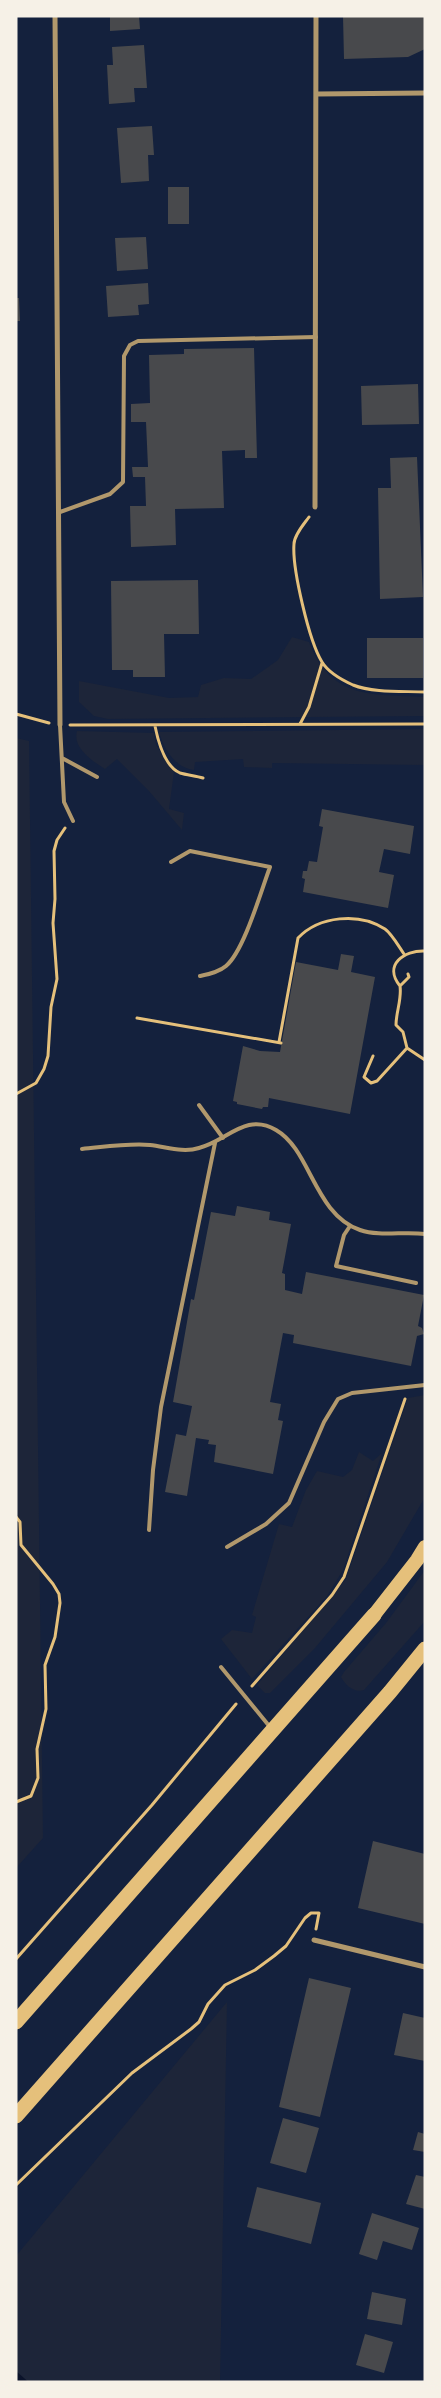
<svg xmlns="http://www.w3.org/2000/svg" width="441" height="2398" viewBox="0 0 441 2398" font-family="'Nunito Sans',sans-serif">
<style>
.green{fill:#1d2539}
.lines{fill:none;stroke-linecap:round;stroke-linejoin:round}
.stream{stroke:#0b132b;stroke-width:6}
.building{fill:#48494c}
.path{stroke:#e5c07b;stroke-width:3}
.service{stroke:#b1986c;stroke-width:4}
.minor{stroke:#b1986c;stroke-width:5}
.trunk{stroke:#e5c07b;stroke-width:14}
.motorway{stroke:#e5c07b;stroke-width:15}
</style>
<rect width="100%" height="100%" fill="#14213d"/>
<path class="green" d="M292 637 309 642C331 700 372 694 425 697V716L108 719 94 716 79 702V681L169 698 198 697 201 685 224 678 251 679 278 660Z
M425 729V765L272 763V768L244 767 243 759 195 762 194 770C175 768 164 749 159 732Z
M77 731 154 733 156 745 174 772 169 809 184 813 182 830 149 791 117 759 105 769C93 761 72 748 77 731Z
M16 738 29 741 43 1838 16 1868Z
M425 1395V1497L387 1562 315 1648 270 1693H265L257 1685 346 1579 408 1398Z
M359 1452 373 1461 382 1453 343 1570 327 1596 252 1679 221 1639 232 1630 252 1633 256 1617 252 1615 279 1524 292 1527 306 1490 317 1471 343 1477 352 1470Z
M425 1570V1621L364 1690C354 1693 346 1686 341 1677L344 1672 386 1623Z
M227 2002 220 2382H16V2256Z"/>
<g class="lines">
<path class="stream" d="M16 2375 24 2382"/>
</g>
<path class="building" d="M110 16H139L140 29 110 31Z
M343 16H425V49L408 57 344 59Z
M144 45 147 88H134L135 102 109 104 107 65H113L112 47Z
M152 126 154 155H148L149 181 121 183 117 128Z
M168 187H189V224H168Z
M146 237 148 269 117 271 115 238Z
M148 283 149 304 138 305 139 315 108 317 106 286Z
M16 298H19L20 321H16Z
M254 348 257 458H245V450L222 451 224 508 175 509 176 545 131 547 130 506H146L145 477H133L132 467H148L146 422H131V404L150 403 149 355 184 354V349Z
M418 384 419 424 362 425 361 386Z
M417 457 423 597 380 599 378 488H391L390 458Z
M198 580 199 634H164L165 677H133V670H112L111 581Z
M367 638H423V678H367Z
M322 809 414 826 410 854 384 849 379 872 394 875 388 908 303 892 305 879 302 878 303 871H307L309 861 317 862 323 827 319 826Z
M341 954 354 956 351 972 375 977 350 1114 269 1098 268 1107H263L262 1109 237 1104V1102L233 1101 243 1046 260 1051 280 1052 296 962 338 970Z
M237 1206 270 1212 269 1220 291 1224 282 1273 285 1274V1290L302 1294 306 1272 424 1295 418 1326 422 1328 424 1334 417 1336 411 1366 293 1343 294 1335 283 1333 270 1402 281 1404 278 1420 283 1421 273 1474 214 1462 216 1445 208 1444 209 1440 196 1438 187 1496 165 1492 176 1434 186 1436 192 1406 173 1402 191 1299 194 1300 211 1212 235 1216Z
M373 1841 425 1854V1924L358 1908Z
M309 1978 351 1988 320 2117 279 2107Z
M403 2013 425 2018V2061L394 2055Z
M283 2118 319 2128 306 2173 270 2163Z
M418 2132 425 2134V2152L413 2150Z
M416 2175 425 2177V2209L406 2204Z
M257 2187 321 2203 311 2244 247 2227Z
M372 2213 419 2228 412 2250 383 2241 377 2260 359 2254Z
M372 2292 406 2299 402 2325 367 2319Z
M365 2334 393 2342 384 2373 356 2365Z"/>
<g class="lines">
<path class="path" d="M309 517C304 524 294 535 294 544 292 568 309 641 322 662 328 672 342 680 353 685 373 693 402 691 425 692
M16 714 49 723
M300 724 309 707 322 663
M70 725 425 724
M155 726C158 741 164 766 180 773 187 775 196 776 203 778
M408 974 409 977 400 986C383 965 404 950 425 951
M400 986C402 999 396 1012 396 1025L403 1032 407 1048 425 1060
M137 1018 281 1043
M279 1042 298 938C319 916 359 912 385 929 392 934 399 947 404 954
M373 1056 364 1077 371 1083 377 1081 407 1048
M16 1094 36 1083 44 1069 48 1056 51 1007 57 979 53 923 55 899 54 851 57 840 65 828
M16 1517 20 1522 21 1545 53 1584 59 1594 60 1603 55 1637 45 1665 46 1709 37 1749 38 1778 31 1796 16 1802
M252 1686 332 1595 344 1577 405 1399
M16 1959 152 1805 236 1704
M16 2185 132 2073 191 2029 199 2022 208 2004 225 1985 255 1970 274 1956 286 1946 305 1918 311 1913H319L316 1929"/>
<path class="service" d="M60 512 110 494 123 482 124 356 130 345 138 341 316 337
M60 725 64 802 73 821
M62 758 97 777
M171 862 190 851 270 867C261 891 244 951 226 966 219 972 209 974 200 976
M199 1105 223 1138
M82 1149C104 1147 128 1143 150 1145 167 1147 183 1153 199 1148 227 1141 246 1112 276 1130 311 1150 314 1214 360 1230 380 1237 404 1231 425 1234
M350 1226 344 1235 336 1266 416 1283
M149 1530 153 1470 161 1407 215 1143
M227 1547 266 1524 289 1503 324 1422 338 1399 352 1393 425 1385
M221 1667 270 1727"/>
<path class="minor" d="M55 16 60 725
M317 94 425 93
M315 507 316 16
M314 1940 425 1967"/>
<path class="trunk" d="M374 1615 417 1560 425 1547"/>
<path class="motorway" d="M16 2022 374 1615
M16 2116 390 1692 425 1649"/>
</g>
<rect width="441" height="2398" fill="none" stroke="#f6f1e7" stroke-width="35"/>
</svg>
